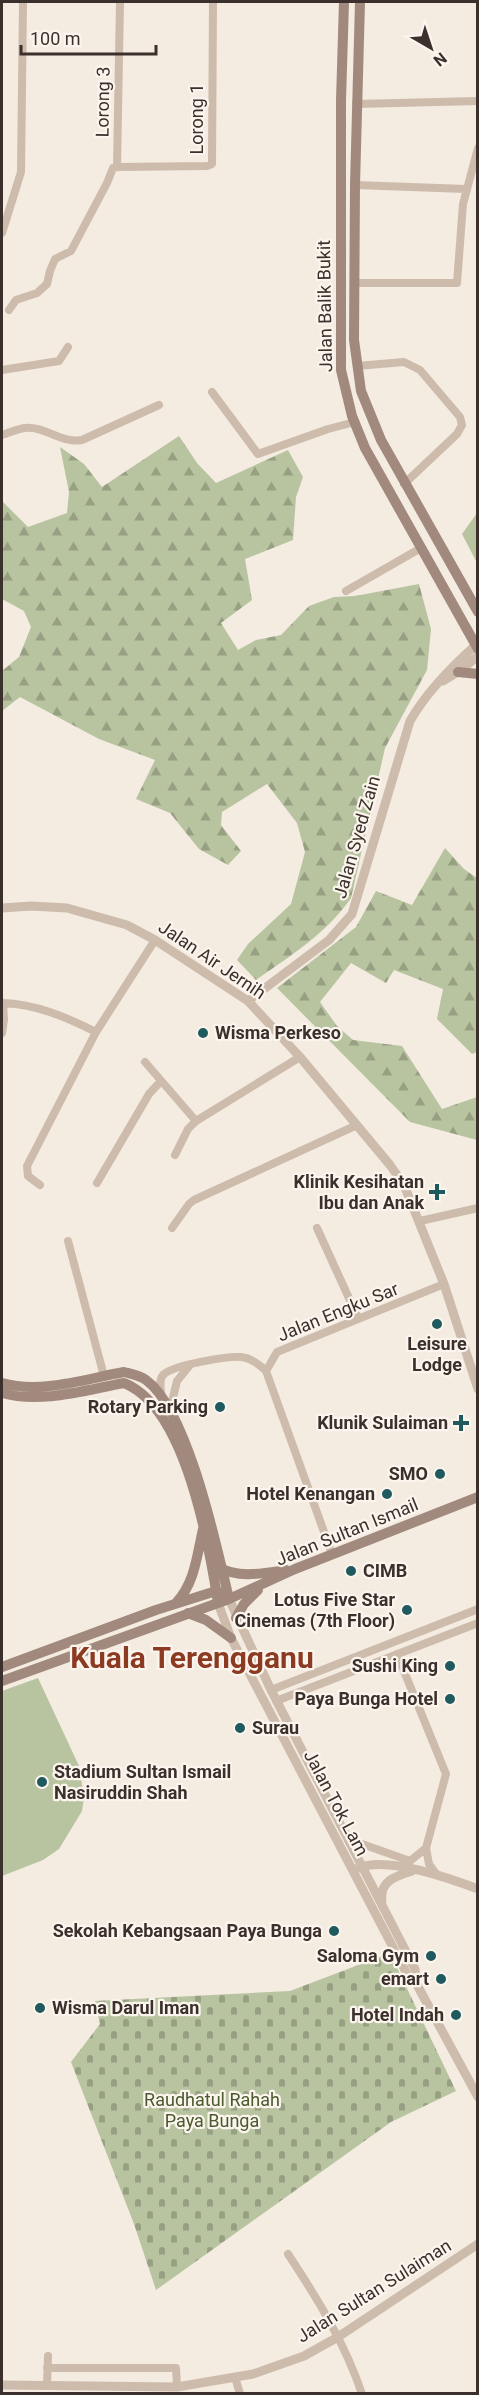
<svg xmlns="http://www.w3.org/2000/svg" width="479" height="2395" viewBox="0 0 479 2395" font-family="Roboto,sans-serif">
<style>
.green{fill:#b8c4a0}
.forest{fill:url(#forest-firs)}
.cemetery{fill:url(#cemetery-stones)}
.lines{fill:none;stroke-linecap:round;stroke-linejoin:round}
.minor{stroke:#cdbbac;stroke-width:8}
.tertiary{stroke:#cdbbac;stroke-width:9}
.secondary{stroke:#a18a7d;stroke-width:10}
.poi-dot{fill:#1f5a5e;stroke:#fbf5ee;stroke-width:2}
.labels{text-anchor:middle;stroke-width:4.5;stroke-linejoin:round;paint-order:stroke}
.street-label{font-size:18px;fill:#3b302b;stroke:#fbf5ee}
.poi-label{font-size:18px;font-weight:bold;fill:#3b302b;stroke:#fbf5ee;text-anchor:end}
.park-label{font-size:18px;fill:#4a5a2e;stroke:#fbf5ee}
.town-label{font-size:30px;font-weight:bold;fill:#8c3b22;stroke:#fbf5ee}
</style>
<defs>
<pattern id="forest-firs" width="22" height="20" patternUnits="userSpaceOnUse" patternTransform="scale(1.5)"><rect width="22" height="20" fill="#b8c4a0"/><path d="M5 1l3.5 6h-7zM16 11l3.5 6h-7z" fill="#97a083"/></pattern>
<pattern id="cemetery-stones" width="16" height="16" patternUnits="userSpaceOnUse" patternTransform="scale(1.5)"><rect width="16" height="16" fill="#b8c4a0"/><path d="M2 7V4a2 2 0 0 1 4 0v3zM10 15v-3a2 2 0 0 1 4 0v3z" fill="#97a083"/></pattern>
</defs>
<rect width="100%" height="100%" fill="#f4ebe1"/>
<path class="green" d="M477 513H478L477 563 462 534Z
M38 1678 79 1766 84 1797 82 1811 59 1849 43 1860 2 1876V1691Z"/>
<path class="forest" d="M179 436 197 463 216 483 288 450 303 477 296 497 293 540 245 559 252 600 221 623 238 650 256 640 281 635 309 606 334 597 355 596 419 584 431 629 427 670 385 748 351 898C327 933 290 956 256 980L237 960 248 944 291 904 305 852 297 823 267 784 222 812 221 825 241 851 228 865 199 849 170 813 136 799 155 760 99 739 20 697 2 711V671L19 657 31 627 24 611 2 599V501L28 527 67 513 69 492 60 447 84 464 102 487Z
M445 848 464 869 477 878V1052L472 1054 437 1019 443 989 394 970 386 983 351 963 320 1002 337 1026 353 1040 402 1046 442 1109 477 1097V1140L410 1122 277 988 356 927 376 891 412 905Z"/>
<path class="cemetery" d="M390 1953 456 2091 391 2122 156 2290 134 2224 71 2062 100 2024 95 2001 290 1991Z"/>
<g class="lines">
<path class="minor" d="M356 104 478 101
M117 167 120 2
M355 185 466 189
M2 233 21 172 23 2
M355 283H457L463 204 478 148
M9 310 16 300 37 293 47 284 50 271 55 259 71 251 107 183 113 168 117 167 207 166 212 164 213 2
M357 366 404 362 420 370 460 417 462 425 457 434 404 484
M2 370 59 361 68 347
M212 392 258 454 328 429 355 422
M2 435C9 433 17 429 25 428 45 426 62 444 82 440L159 405
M346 591 421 548
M2 1003C36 1004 66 1017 96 1032
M2 1033 4 1020 3 1003
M145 1062 196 1121
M175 1155 188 1129 196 1121 300 1057
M97 1183 149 1094 161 1081
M40 1185 28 1176 27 1166 96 1032 155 940
M420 1221 478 1208
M172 1228 189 1204 194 1200 357 1125
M317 1228 358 1318
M68 1241 104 1376
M162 1398C161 1390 158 1381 163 1375 172 1365 228 1356 241 1357 251 1358 259 1364 266 1371
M170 1410 177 1381 190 1365
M332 1554 266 1371 277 1352 444 1284
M397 1654 446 1774 426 1848 429 1864 437 1875
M271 1690 478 1609
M276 1701 478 1623
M348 1839 410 1861 426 1848
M288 2254C317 2298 345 2343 362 2394
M47 2368H176L177 2387
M235 2377 240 2394
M47 2386 48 2356"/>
<path class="tertiary" d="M443 681 458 672 478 656
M2 908 31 906 67 908 127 925 155 940 248 1001 300 1057 390 1165 404 1185 444 1284 478 1389
M248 1001 329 940 352 914 410 721C427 691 452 666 478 643
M229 1599 271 1690 415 1969 416 1983
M218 1603 231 1638 407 1974 416 1983 478 2097
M358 1868C387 1856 449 1878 478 1889
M382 1901C379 1881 396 1876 412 1871
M2 2385 177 2387 253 2374 304 2356 338 2337 478 2244"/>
<path class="secondary" d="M344 2 341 100V370L352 416 365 448 478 649
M360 2 355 185 354 340 361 391 381 440 478 612
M458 672 478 674
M2 1383C41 1394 85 1379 124 1372 132 1374 139 1375 146 1380 188 1410 217 1548 229 1599
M2 1393C41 1404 85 1390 124 1383 185 1407 209 1544 218 1603
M219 1567C238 1579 265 1573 286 1570
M176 1603C195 1583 197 1555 203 1529
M188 1613 206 1620 231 1638
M236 1618 244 1604 258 1590
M2 1667 156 1610 216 1591 222 1593
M2 1681 229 1599 295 1569 478 1497"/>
</g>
<g class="poi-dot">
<circle cx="203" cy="1033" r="6"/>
<path d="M434 1183h6v6h6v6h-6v6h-6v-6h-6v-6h6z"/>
<circle cx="437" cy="1324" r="6"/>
<circle cx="220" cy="1407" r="6"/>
<path d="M458 1414h6v6h6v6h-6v6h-6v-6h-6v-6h6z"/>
<circle cx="440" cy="1474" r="6"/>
<circle cx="387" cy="1494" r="6"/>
<circle cx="351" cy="1571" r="6"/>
<circle cx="407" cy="1610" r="6"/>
<circle cx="450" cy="1666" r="6"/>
<circle cx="450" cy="1699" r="6"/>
<circle cx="240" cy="1728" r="6"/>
<circle cx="42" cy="1782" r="6"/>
<circle cx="334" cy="1931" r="6"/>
<circle cx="431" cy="1956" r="6"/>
<circle cx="441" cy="1979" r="6"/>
<circle cx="40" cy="2008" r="6"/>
<circle cx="456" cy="2015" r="6"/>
</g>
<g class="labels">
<g class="street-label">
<text transform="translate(103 102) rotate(-89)" y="6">Lorong 3</text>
<text transform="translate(197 119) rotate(-90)" y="6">Lorong 1</text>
<text transform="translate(325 306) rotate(-91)" y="6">Jalan Balik Bukit</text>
<text transform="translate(357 837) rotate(-74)" y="6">Jalan Syed Zain</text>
<text transform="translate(212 960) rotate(34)" y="6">Jalan Air Jernih</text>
<text transform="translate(338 1312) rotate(-22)" y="6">Jalan Engku Sar</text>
<text transform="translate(347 1532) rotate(-22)" y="6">Jalan Sultan Ismail</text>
<text transform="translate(336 1803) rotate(62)" y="6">Jalan Tok Lam</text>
<text transform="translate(374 2291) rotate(-32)" y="6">Jalan Sultan Sulaiman</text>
</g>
<g class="poi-label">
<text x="215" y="1039" text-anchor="start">Wisma Perkeso</text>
<text x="424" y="1188">Klinik Kesihatan<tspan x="424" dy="21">Ibu dan Anak</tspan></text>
<text x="437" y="1350" text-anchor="middle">Leisure<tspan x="437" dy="21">Lodge</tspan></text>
<text x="208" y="1413">Rotary Parking</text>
<text x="448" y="1429">Klunik Sulaiman</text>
<text x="428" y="1480">SMO</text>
<text x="375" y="1500">Hotel Kenangan</text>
<text x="363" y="1577" text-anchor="start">CIMB</text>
<text x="395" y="1606">Lotus Five Star<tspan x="395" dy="21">Cinemas (7th Floor)</tspan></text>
<text x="438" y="1672">Sushi King</text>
<text x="438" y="1705">Paya Bunga Hotel</text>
<text x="252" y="1734" text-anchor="start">Surau</text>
<text x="54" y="1778" text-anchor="start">Stadium Sultan Ismail<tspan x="54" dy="21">Nasiruddin Shah</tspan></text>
<text x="322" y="1937">Sekolah Kebangsaan Paya Bunga</text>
<text x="419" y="1962">Saloma Gym</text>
<text x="429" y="1985">emart</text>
<text x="52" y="2014" text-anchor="start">Wisma Darul Iman</text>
<text x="444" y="2021">Hotel Indah</text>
</g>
<g class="park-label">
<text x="212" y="2106">Raudhatul Rahah<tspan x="212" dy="21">Paya Bunga</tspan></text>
</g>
<g class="town-label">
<text x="192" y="1668">Kuala Terengganu</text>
</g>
</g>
<rect width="479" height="2395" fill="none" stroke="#3b302b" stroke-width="6"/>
<g transform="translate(431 48) rotate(141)" stroke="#fbf5ee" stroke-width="4.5" paint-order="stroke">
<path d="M0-4.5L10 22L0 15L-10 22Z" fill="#3b302b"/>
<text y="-9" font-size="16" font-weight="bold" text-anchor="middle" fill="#3b302b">N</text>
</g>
<path d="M21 45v9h135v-9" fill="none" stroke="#3b302b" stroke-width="3"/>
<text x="30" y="45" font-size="18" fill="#3b302b" stroke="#fbf5ee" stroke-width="4.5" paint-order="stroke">100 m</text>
</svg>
